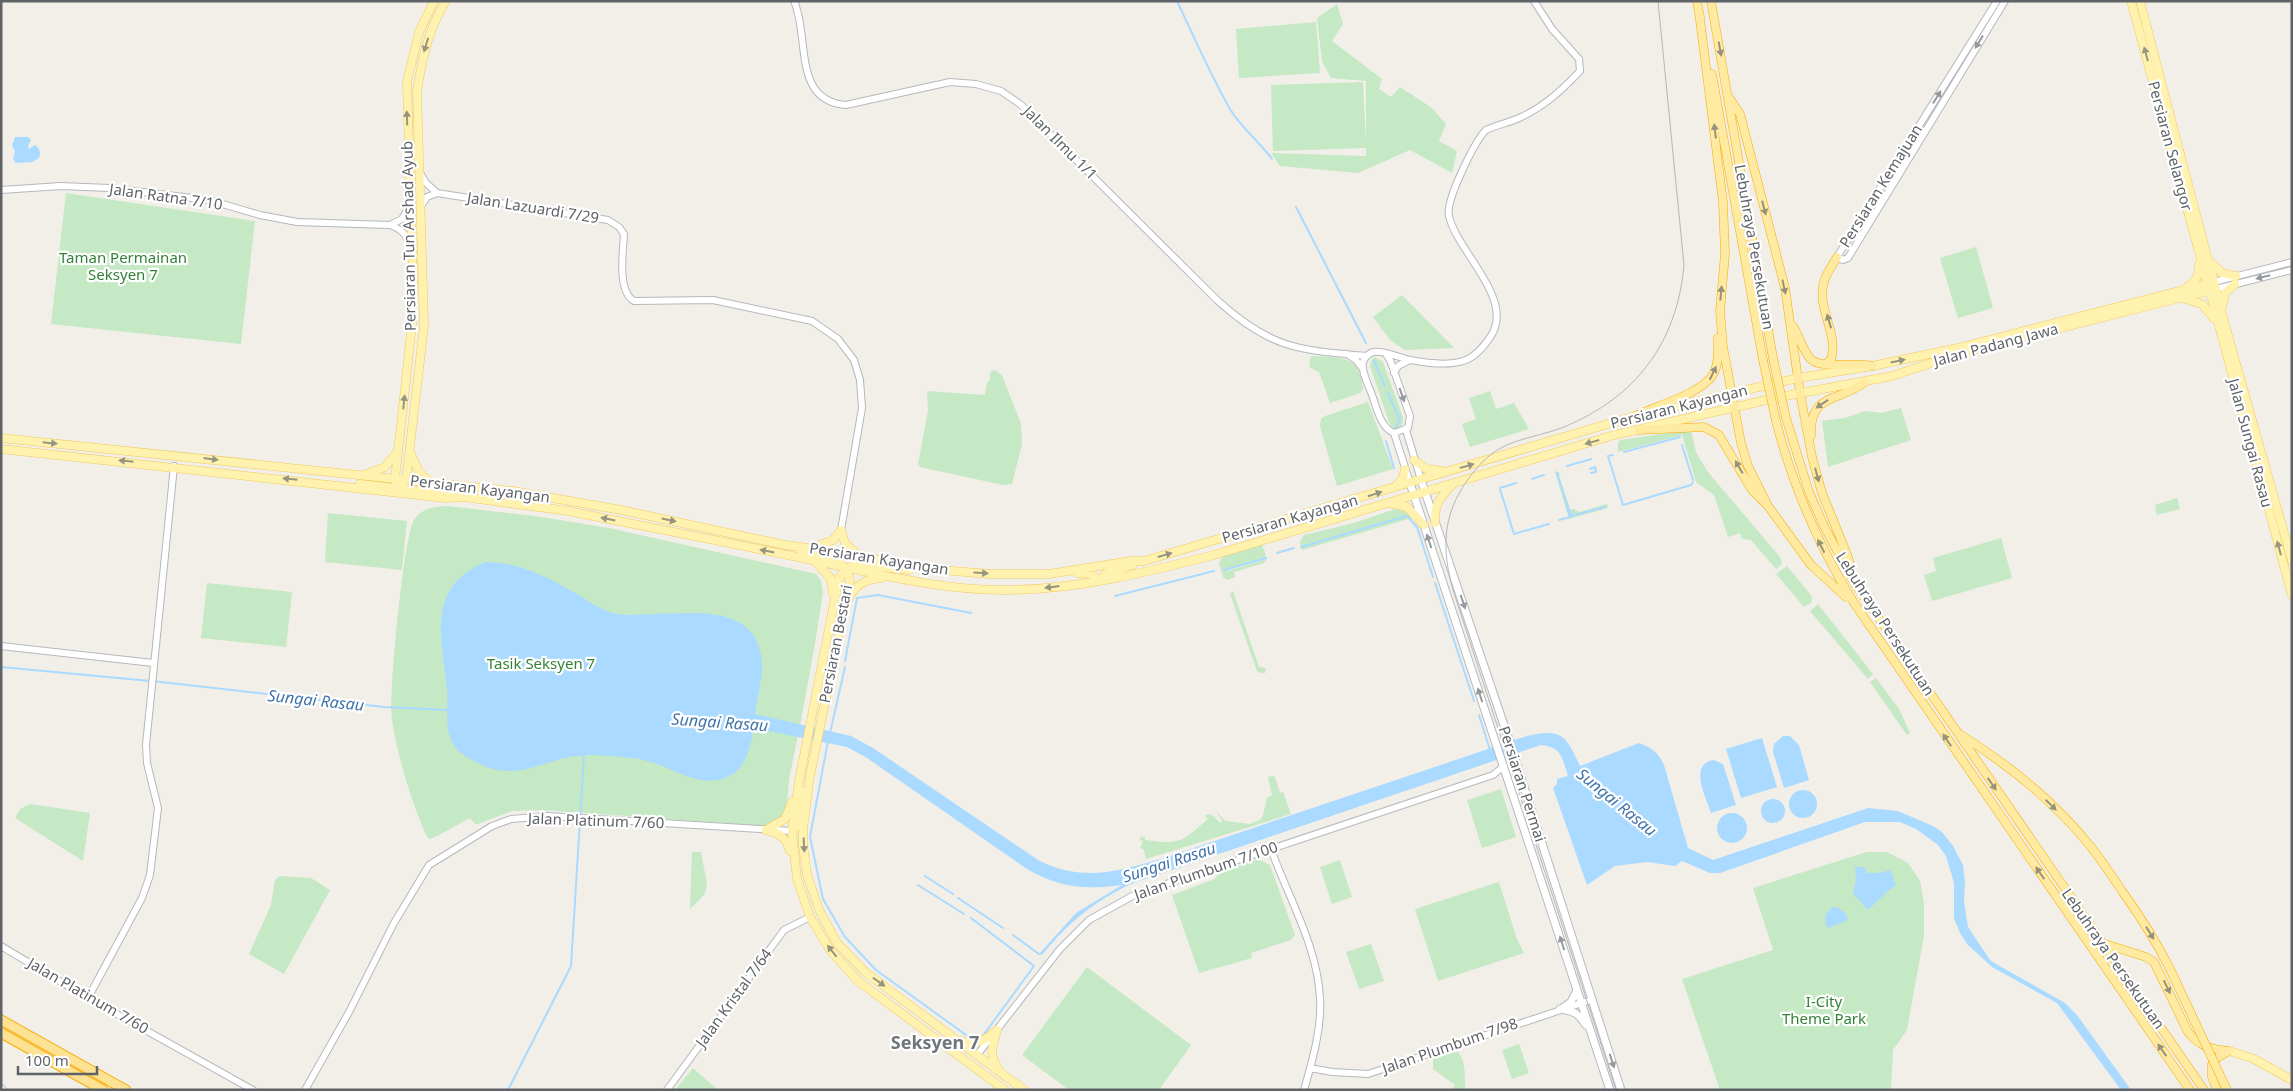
<svg xmlns="http://www.w3.org/2000/svg" width="2293" height="1091" viewBox="0 0 2293 1091" font-family="'Noto Sans',sans-serif">
<style>
.green{fill:#c5e8c5}
.water{fill:#aadaff}
.lines{fill:none;stroke-linecap:round;stroke-linejoin:round}
.stream{stroke:#aadaff;stroke-width:2}
.tertiary-casing{stroke:#b5b8bc;stroke-width:8}
.secondary-casing{stroke:#b6babf;stroke-width:9}
.primary-casing{stroke:#f2c960;stroke-width:9}
.trunk-casing{stroke:#f9ab00;stroke-width:9}
.motorway-casing{stroke:#f9ab00;stroke-width:11}
.tertiary{stroke:#fff;stroke-width:6}
.secondary{stroke:#fff;stroke-width:7}
.primary{stroke:#fff2af;stroke-width:8}
.trunk{stroke:#feeaa1;stroke-width:8}
.motorway{stroke:#fde293;stroke-width:9}
.tram{stroke:#b6b7b8;stroke-width:1}
.trunk-bridge-casing{stroke:#f9ab00;stroke-width:9;stroke-linecap:butt}
.trunk-bridge{stroke:#feeaa1;stroke-width:8}
.oneway{fill:#979a9d}
.oneway2{fill:#979581}
.oneway3{fill:#97927c}
.labels{text-anchor:middle;stroke-width:4.5;stroke-linejoin:round;paint-order:stroke}
.street-label{font-size:15px;fill:#5f6368;stroke:#fff}
.park-label{font-size:15px;fill:#348238;stroke:#fff}
.water-label{font-size:16px;font-style:italic;fill:#4174aa;stroke:#fff}
.quarter-label{font-size:18px;font-weight:bold;fill:#70757a;stroke:#fff}
</style>
<rect width="100%" height="100%" fill="#f1efe8"/>
<path class="green" d="M1337 4 1343 24 1332 41 1382 79 1379 89 1391 97 1400 87 1432 108 1446 124 1439 141 1457 151 1452 173 1410 150 1358 173 1280 166 1271 153 1366 156V148L1273 151 1271 85 1363 82 1366 145V81L1331 78 1322 61 1317 18Z
M1316 22 1320 73 1239 78 1236 29Z
M66 193 255 221 241 344 51 324Z
M1976 247 1993 308 1958 318 1940 258Z
M1402 295 1454 348 1405 350 1390 340 1373 317Z
M1311 356C1339 358 1360 353 1363 389L1360 393 1330 403 1319 372 1309 367Z
M1375 357 1383 362 1403 417V424L1398 429 1392 427 1389 422 1370 366 1372 359Z
M995 370 1002 375 1021 424 1022 444 1012 484 1003 485 920 467 918 464 928 411 927 391 985 395 987 382 990 380V372Z
M1490 391 1496 409 1514 403 1529 429 1470 447 1462 424 1476 419 1469 398Z
M1368 402 1393 469 1337 486 1320 426 1321 419 1325 416Z
M1901 408 1911 440 1828 467 1822 421 1845 418 1865 411 1882 413Z
M1682 431H1691L1696 452 1707 471 1780 557 1782 564 1776 569 1751 540 1742 539 1740 533 1728 537 1714 495 1696 482 1682 435 1618 452V443L1620 440Z
M1557 471 1560 474 1559 477 1570 509H1574L1579 512 1607 504 1608 508 1569 519 1555 472Z
M2177 498 2180 509 2157 515 2155 505Z
M447 506 535 516 609 528 816 574 821 581 823 592C814 653 803 713 790 774 787 789 789 805 782 819L765 826 543 810 512 811 478 824H475L470 818 435 837 430 839 427 837C412 804 397 755 392 720 388 698 404 534 414 520 422 508 433 507 447 506Z
M1395 509 1404 511 1412 518 1302 550 1300 542 1304 535 1354 523Z
M328 513 407 521 402 570 325 562Z
M2001 538 2012 578 1932 601 1924 575 1936 571 1933 558Z
M1262 544 1266 557 1228 569 1227 571 1267 559 1264 563 1234 572 1235 577 1228 580 1223 577 1219 564 1223 556Z
M1787 566 1810 594 1812 598 1811 603 1804 607 1776 574Z
M207 583 292 592 286 647 201 638Z
M1233 591 1259 667 1266 668 1265 673H1260L1257 671 1230 594Z
M1818 604 1873 674 1868 679 1810 611Z
M1876 678 1899 709 1910 733 1907 735 1870 682Z
M1272 776 1275 777 1280 793 1283 792 1291 814 1146 859 1144 850 1140 848 1143 841 1139 840 1141 837H1145V840C1181 845 1181 842 1208 819L1205 816 1208 814 1214 816 1220 823 1222 821 1216 811 1225 821 1250 824 1260 820 1263 815 1267 798 1272 795 1268 777Z
M1501 789 1516 837 1482 848 1467 800Z
M30 804 90 813 83 861 15 818 20 809Z
M692 852H701L707 884 705 894 690 909Z
M1867 852H1887L1908 863 1920 881 1924 903V935L1907 1030 1893 1050 1891 1090H1720L1682 979 1773 950 1753 888Z
M1258 859 1270 865 1295 935 1291 940 1251 953 1252 958 1199 973 1172 895 1215 879 1220 872Z
M1340 860 1352 897 1332 904 1320 867Z
M280 876 311 878 330 890 284 974 249 954 271 905 275 880Z
M1499 882 1517 939 1524 953 1438 981 1415 909Z
M1371 944 1384 981 1359 989 1346 952Z
M1087 967 1191 1045 1159 1090H1069L1022 1055Z
M1519 1044 1529 1073 1512 1079 1502 1050Z
M1451 1051H1457C1466 1059 1465 1078 1465 1090H1452L1455 1085 1433 1069V1057Z
M693 1068 718 1090H675Z"/>
<path class="water" d="M15 137H28L31 140 28 146 29 149 35 145C40 148 41 152 39 158L32 162 16 163 13 159 15 151 12 146Z
M485 562C519 562 547 577 577 594 587 600 598 608 610 612 623 617 641 614 655 614 696 613 756 604 762 661 763 678 757 698 755 714L851 736 873 748 1038 860C1082 883 1119 871 1164 858L1527 736C1561 728 1566 735 1580 766L1639 743C1652 748 1658 752 1664 765L1688 848 1713 860 1868 808 1898 811 1933 826 1942 832 1953 846 1963 865 1965 882 1964 902 1968 927 1988 957 1991 961 2065 1003 2077 1015 2131 1090H2121L2057 1003 1992 967 1967 944 1960 933 1954 918V883L1946 856 1938 845 1916 829 1900 822H1865L1720 873H1710L1682 861 1675 866 1647 862 1615 866 1587 885 1553 788 1557 784V779L1568 776C1562 758 1562 747 1541 745L1133 883C1093 902 1070 921 1042 955L1039 954 1076 913 1122 885C1084 890 1061 888 1027 869L867 758 847 747 754 728C749 749 747 772 722 779 697 786 677 770 654 763 635 757 614 756 594 755 542 753 519 792 464 755 441 739 449 713 447 689 442 637 425 588 485 562Z
M1783 736H1790L1799 745 1809 780 1784 788 1773 752 1774 744Z
M1762 738 1777 787 1741 798 1726 749Z
M1714 760 1723 764 1736 805 1711 813C1706 797 1688 764 1714 760Z
M1789 804a14 14 0 1 1 28 0a14 14 0 1 1-28 0Z
M1761 811a12 12 0 1 1 24 0a12 12 0 1 1-24 0Z
M1717 828a15 15 0 1 1 30 0a15 15 0 1 1-30 0Z
M1855 867H1865L1866 873H1880L1890 870 1896 885 1887 892 1869 909 1866 908 1853 893 1856 880Z
M1833 907H1837L1846 914 1848 920 1828 928 1826 926C1825 916 1825 913 1833 907Z"/>
<g class="lines">
<path class="stream" d="M1177 1C1194 37 1210 74 1230 109 1241 128 1259 141 1272 159
M1296 207 1366 343
M1374 361 1385 386
M1388 393 1400 420 1395 428
M1386 441 1394 468
M1682 445 1693 480
M1624 452 1680 437
M1613 455 1608 456 1623 505 1691 485 1693 482
M1567 466 1591 459
M1590 469 1595 467 1596 472 1591 473
M1557 473 1571 516 1605 507
M1532 479 1544 475
M1500 488 1516 483
M1500 489 1514 534 1549 524
M1559 520 1570 517 1567 507
M1301 547 1407 516 1417 527 1433 577
M1277 553 1294 548
M1224 570 1266 558
M1435 583 1474 701
M1115 596 1214 571
M845 661 857 598 878 595 971 613
M1 667 161 682 384 707 448 710
M1479 715 1490 750
M830 733 845 667
M828 741 810 837 823 899 845 937 876 970 973 1040
M925 876 953 894
M918 885 964 914
M958 898 1003 928
M971 918 1034 966 982 1037
M1013 935 1039 954
M508 1090 571 966 584 755"/>
<g class="tertiary-casing">
<path id="tertiary" d="M794 1C810 37 792 101 846 105L950 82 976 84 1001 91 1020 104 1217 300C1271 349 1298 350 1367 356
M1997 1 1837 257 1843 260 1848 258 2005 1
M420 173 426 183 437 193 608 220 619 227 624 234C623 252 617 291 634 301L713 300 812 321 838 339 854 360 860 380 862 408 841 530
M1 190 61 186 109 188 209 200 260 215 297 222 390 225C402 229 406 235 411 246
M421 206 427 197 437 193
M390 225 402 219 410 205
M2214 282 2292 262
M2216 289 2292 270
M1347 354 1356 360 1363 369
M1386 354 1390 360 1410 416 1408 428 1394 433C1380 427 1377 408 1372 395 1369 386 1361 372 1363 362 1364 358 1369 353 1373 352 1385 350 1399 358 1410 360 1426 363 1448 366 1463 361 1474 358 1485 345 1491 336 1515 298 1457 252 1449 216 1445 201 1475 141 1486 130 1496 125 1508 123 1519 118 1544 107 1562 90 1580 71L1579 59 1552 29 1534 1
M1394 373 1398 366 1410 360
M1406 430 1421 480
M1394 433 1410 483
M1 646 153 663
M1271 849C1288 897 1318 947 1320 999 1322 1028 1312 1062 1304 1090
M1 946 88 998 253 1090
M88 998 142 898 150 875 158 808 147 763 146 745 174 466
M977 1055 1060 949 1089 920 1136 894 1493 775 1504 766
M1310 1068 1332 1072 1368 1074 1588 1001
M1 1088 3 1090
M305 1090 349 1012 394 923 429 865 492 826 511 819 548 816 792 831
M667 1090 784 930 810 917"/>
</g>
<g class="secondary-casing">
<path id="secondary" d="M1421 480 1507 734 1621 1090
M1410 483 1610 1090
M1560 1009C1574 1011 1578 1013 1586 1025
M1561 1009 1571 1002 1577 990"/>
</g>
<g class="primary-casing">
<path id="primary" d="M2131 1 2292 595
M2140 1 2225 325 2292 561
M2209 261 2222 273 2236 276
M2187 287C2196 281 2200 276 2199 264
M2185 299 2202 304 2213 318
M2222 307 2225 293 2235 284
M1 438 513 491 621 510 785 545 837 552 929 569 990 574H1049L1131 561H1144L1635 416 1798 378 1872 366 1958 348 2214 282
M1 449 446 498 464 497 568 511C649 527 731 543 812 560 877 574 943 591 1010 590 1080 589 1147 572 1214 555L1614 435 1775 398 1892 376 1961 353 2216 289
M411 454 419 472 431 483
M1414 460 1426 469 1442 471
M364 475 385 467 398 451
M360 484 455 495
M397 484 395 479 412 325 413 279 407 82 419 32 434 1
M1395 487 1403 478 1405 469
M399 488 406 480 424 326 417 92C422 59 428 29 446 1
M1389 503 1407 507 1424 525
M1435 523C1434 504 1440 497 1453 484
M841 530 845 543 857 554
M814 548 833 540 841 530
M801 551C824 556 843 553 850 580L810 776 803 828V845L807 875 820 912 837 943 865 972 1024 1090
M815 561 831 579 833 593
M910 570 856 564 846 569 839 578 799 781 792 831 797 879 810 917 830 950 858 981 1005 1090
M1077 573 1091 574 1100 581
M1100 581 1107 573 1133 565
M849 598C856 584 866 579 882 578
M795 829 799 820 804 791
M766 830 785 819 792 802
M766 830C779 833 786 837 790 851
M997 1030C993 1045 988 1054 998 1068
M961 1041C976 1047 986 1039 997 1030
M2229 1051 2252 1058 2292 1080"/>
</g>
<g class="trunk-casing">
<path id="trunk" d="M1697 1 1700 17
M1711 1 1773 358
M1699 12 1723 202 1725 254 1720 311 1723 347 1741 443 1748 466 1768 506
M1712 74 1763 360
M1728 96 1740 114 1785 288 1800 393 1812 457 1822 493 1848 557 1852 574
M1793 326C1799 336 1802 348 1809 357 1818 371 1856 361 1872 366
M1824 365 1831 360C1839 333 1816 308 1824 282 1826 273 1833 265 1837 257
M1635 416C1656 406 1704 393 1714 373 1719 363 1718 349 1718 338
M1786 418 1809 492 1824 526 1853 581 2204 1090
M1776 421C1793 487 1818 545 1854 603L2190 1090
M1639 430 1704 427 1719 435 1752 490 1768 506 1811 565 1846 597
M1811 436C1809 392 1838 403 1865 382
M1961 735C2009 765 2055 802 2091 847 2102 861 2112 876 2122 891 2140 916 2156 941 2170 969
M2102 943 2146 957 2154 962 2188 1032C2200 1047 2211 1049 2229 1051
M2217 1090 2212 1077V1064L2218 1057 2229 1051"/>
</g>
<g class="motorway-casing">
<path id="motorway" d="M1 1020 126 1090
M1 1033 103 1090"/>
</g>
<use href="#tertiary" class="tertiary"/>
<use href="#secondary" class="secondary"/>
<use href="#primary" class="primary"/>
<use href="#trunk" class="trunk"/>
<use href="#motorway" class="motorway"/>
<path class="tram" d="M1616 1090 1454 593C1441 550 1442 514 1469 478 1477 467 1487 456 1499 449 1518 438 1544 435 1564 427 1636 397 1677 343 1684 265L1658 1"/>
<g class="trunk-bridge-casing">
<path id="trunk-bridge" d="M1773 358 1786 418
M1763 360 1776 421
M2170 969 2227 1090"/>
</g>
<use href="#trunk-bridge" class="trunk-bridge"/>
</g>
<defs><path id="oneway-solid" d="M-6-.8H1V-3.2L6.5 0L1 3.2V.8H-6Z" transform="scale(1.25)"/></defs>
<g class="oneway">
<use href="#oneway-solid" transform="translate(1979 42) rotate(122)"/>
<use href="#oneway-solid" transform="translate(1937 97) rotate(-58)"/>
<use href="#oneway-solid" transform="translate(2263 277) rotate(166)"/>
<use href="#oneway-solid" transform="translate(1402 395) rotate(70)"/>
<use href="#oneway-solid" transform="translate(1429 541) rotate(-108)"/>
<use href="#oneway-solid" transform="translate(1463 602) rotate(71)"/>
<use href="#oneway-solid" transform="translate(1480 695) rotate(-108)"/>
<use href="#oneway-solid" transform="translate(1562 943) rotate(-108)"/>
<use href="#oneway-solid" transform="translate(1612 1061) rotate(72)"/>
</g>
<g class="oneway2">
<use href="#oneway-solid" transform="translate(426 45) rotate(107)"/>
<use href="#oneway-solid" transform="translate(2146 54) rotate(-105)"/>
<use href="#oneway-solid" transform="translate(407 118) rotate(-92)"/>
<use href="#oneway-solid" transform="translate(1898 361) rotate(-12)"/>
<use href="#oneway-solid" transform="translate(404 402) rotate(-84)"/>
<use href="#oneway-solid" transform="translate(1592 442) rotate(164)"/>
<use href="#oneway-solid" transform="translate(50 443) rotate(6)"/>
<use href="#oneway-solid" transform="translate(211 459) rotate(7)"/>
<use href="#oneway-solid" transform="translate(126 461) rotate(-174)"/>
<use href="#oneway-solid" transform="translate(1467 466) rotate(-16)"/>
<use href="#oneway-solid" transform="translate(290 479) rotate(-174)"/>
<use href="#oneway-solid" transform="translate(1375 494) rotate(-17)"/>
<use href="#oneway-solid" transform="translate(608 519) rotate(-169)"/>
<use href="#oneway-solid" transform="translate(669 520) rotate(12)"/>
<use href="#oneway-solid" transform="translate(2279 548) rotate(-105)"/>
<use href="#oneway-solid" transform="translate(767 551) rotate(-169)"/>
<use href="#oneway-solid" transform="translate(1165 555) rotate(-16)"/>
<use href="#oneway-solid" transform="translate(981 573) rotate(4)"/>
<use href="#oneway-solid" transform="translate(1052 587) rotate(173)"/>
<use href="#oneway-solid" transform="translate(804 845) rotate(87)"/>
<use href="#oneway-solid" transform="translate(832 951) rotate(-128)"/>
<use href="#oneway-solid" transform="translate(879 982) rotate(36)"/>
</g>
<g class="oneway3">
<use href="#oneway-solid" transform="translate(1720 49) rotate(80)"/>
<use href="#oneway-solid" transform="translate(1715 131) rotate(-97)"/>
<use href="#oneway-solid" transform="translate(1764 208) rotate(75)"/>
<use href="#oneway-solid" transform="translate(1784 287) rotate(78)"/>
<use href="#oneway-solid" transform="translate(1721 293) rotate(-85)"/>
<use href="#oneway-solid" transform="translate(1829 321) rotate(-106)"/>
<use href="#oneway-solid" transform="translate(1713 373) rotate(-64)"/>
<use href="#oneway-solid" transform="translate(1822 404) rotate(146)"/>
<use href="#oneway-solid" transform="translate(1739 467) rotate(-120)"/>
<use href="#oneway-solid" transform="translate(1817 475) rotate(75)"/>
<use href="#oneway-solid" transform="translate(1821 546) rotate(-117)"/>
<use href="#oneway-solid" transform="translate(1947 740) rotate(-124)"/>
<use href="#oneway-solid" transform="translate(1992 784) rotate(55)"/>
<use href="#oneway-solid" transform="translate(2051 805) rotate(44)"/>
<use href="#oneway-solid" transform="translate(2040 873) rotate(-125)"/>
<use href="#oneway-solid" transform="translate(2150 933) rotate(58)"/>
<use href="#oneway-solid" transform="translate(2167 987) rotate(64)"/>
<use href="#oneway-solid" transform="translate(2162 1050) rotate(-125)"/>
</g>
<g class="labels">
<g class="street-label">
<text transform="translate(1060 143) rotate(45)" y="5">Jalan Ilmu 1/1</text>
<text transform="translate(2170 146) rotate(75)" y="5">Persiaran Selangor</text>
<text transform="translate(1881 186) rotate(-58)" y="5">Persiaran Kemajuan</text>
<text transform="translate(166 197) rotate(8)" y="5">Jalan Ratna 7/10</text>
<text transform="translate(533 208) rotate(9)" y="5">Jalan Lazuardi 7/29</text>
<text transform="translate(409 236) rotate(-91)" y="5">Persiaran Tun Arshad Ayub</text>
<text transform="translate(1754 247) rotate(80)" y="5">Lebuhraya Persekutuan</text>
<text transform="translate(1996 345) rotate(-15)" y="5">Jalan Padang Jawa</text>
<text transform="translate(1679 407) rotate(-14)" y="5">Persiaran Kayangan</text>
<text transform="translate(2250 443) rotate(75)" y="5">Jalan Sungai Rasau</text>
<text transform="translate(480 489) rotate(7)" y="5">Persiaran Kayangan</text>
<text transform="translate(1290 519) rotate(-16)" y="5">Persiaran Kayangan</text>
<text transform="translate(879 559) rotate(9)" y="5">Persiaran Kayangan</text>
<text transform="translate(1885 624) rotate(57)" y="5">Lebuhraya Persekutuan</text>
<text transform="translate(836 644) rotate(-79)" y="5">Persiaran Bestari</text>
<text transform="translate(1522 784) rotate(72)" y="5">Persiaran Permai</text>
<text transform="translate(596 821) rotate(2)" y="5">Jalan Platinum 7/60</text>
<text transform="translate(1206 871) rotate(-19)" y="5">Jalan Plumbum 7/100</text>
<text transform="translate(2113 959) rotate(55)" y="5">Lebuhraya Persekutuan</text>
<text transform="translate(88 996) rotate(30)" y="5">Jalan Platinum 7/60</text>
<text transform="translate(734 998) rotate(-54)" y="5">Jalan Kristal 7/64</text>
<text transform="translate(1450 1046) rotate(-19)" y="5">Jalan Plumbum 7/98</text>
</g>
<g class="park-label">
<text x="123" y="263">Taman Permainan<tspan x="123" dy="17">Seksyen 7</tspan></text>
<text x="541" y="669">Tasik Seksyen 7</text>
<text x="1824" y="1007">I-City<tspan x="1824" dy="17">Theme Park</tspan></text>
</g>
<g class="water-label">
<text transform="translate(316 700) rotate(6)" y="6">Sungai Rasau</text>
<text transform="translate(720 722) rotate(4)" y="6">Sungai Rasau</text>
<text transform="translate(1617 802) rotate(39)" y="6">Sungai Rasau</text>
<text transform="translate(1169 862) rotate(-18)" y="6">Sungai Rasau</text>
</g>
<g class="quarter-label">
<text x="935" y="1049">Seksyen 7</text>
</g>
</g>
<rect width="2293" height="1091" fill="none" stroke="#5f6368" stroke-width="5"/>
<path d="M18 1066v8h79v-8" fill="none" stroke="#5f6368" stroke-width="2.5"/>
<text x="25" y="1066" font-size="15" fill="#5f6368" stroke="#ffffff" stroke-width="4" paint-order="stroke">100 m</text>
</svg>
